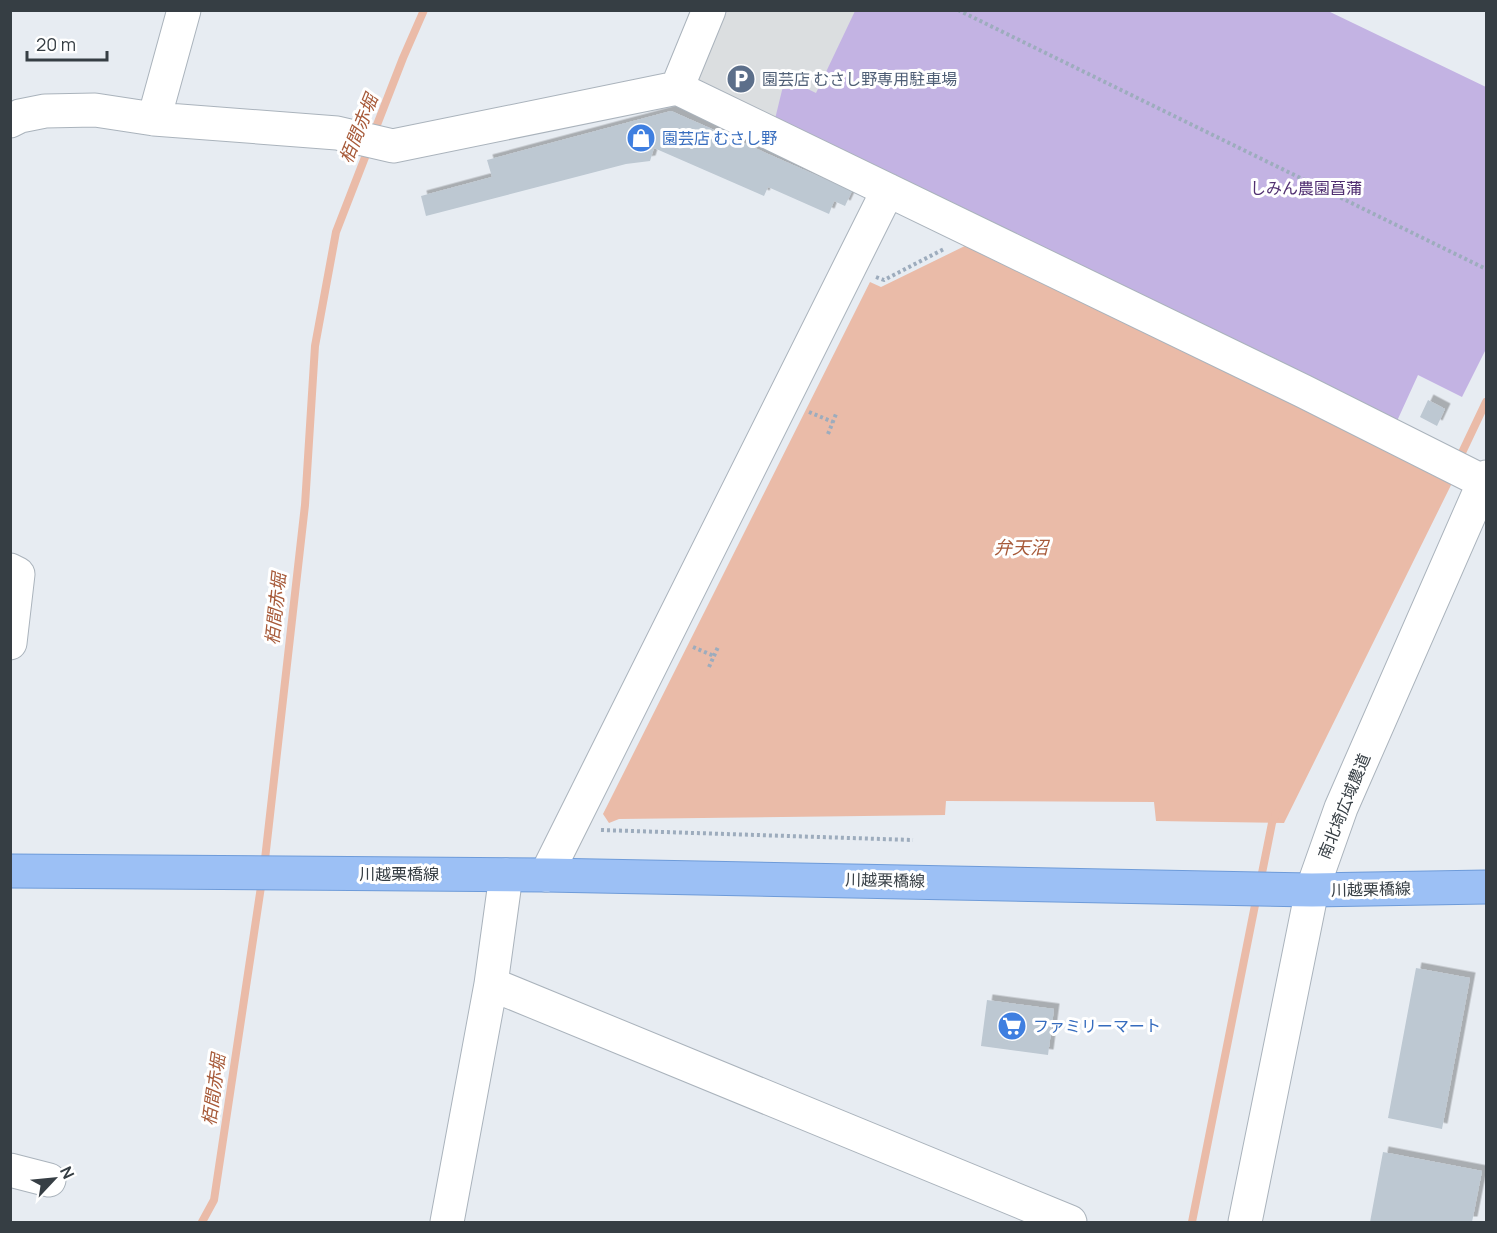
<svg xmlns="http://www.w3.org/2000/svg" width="1497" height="1233" viewBox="0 0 1497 1233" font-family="Manrope,'Noto Sans JP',sans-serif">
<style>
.green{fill:#c3b3e3}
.parking{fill:#dbdee0}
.water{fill:#eabba8}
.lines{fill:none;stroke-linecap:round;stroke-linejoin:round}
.stream{stroke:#eabba8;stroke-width:8}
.building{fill:#bdc8d2;filter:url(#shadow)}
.minor-casing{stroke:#aab3bc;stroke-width:35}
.major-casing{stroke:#6e9bd9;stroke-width:35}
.path{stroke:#9dacbd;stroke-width:4;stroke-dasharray:3 3;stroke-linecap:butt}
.minor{stroke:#fff;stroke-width:33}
.major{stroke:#9cc0f5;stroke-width:33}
.labels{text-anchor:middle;stroke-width:6;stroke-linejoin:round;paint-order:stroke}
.service-label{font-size:16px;fill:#4e5e75;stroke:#fff;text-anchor:start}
.shop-label{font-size:16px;fill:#366cbe;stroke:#fff;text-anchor:start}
.park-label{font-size:16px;fill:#502f71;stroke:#fff}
.street-label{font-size:16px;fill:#363e44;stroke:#fff}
.water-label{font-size:18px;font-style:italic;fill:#a75a39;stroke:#fff}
</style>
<defs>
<filter id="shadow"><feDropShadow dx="5.5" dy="-5.5" stdDeviation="0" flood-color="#0004"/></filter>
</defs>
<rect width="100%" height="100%" fill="#e7ecf2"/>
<path class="green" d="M717 10 1328 11 1486 87V349L1462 397 1418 375 1397 421 775 119Z"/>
<path class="parking" d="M727 11H855L816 93 785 78 775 119 698 79 712 42Z"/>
<path class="water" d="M973 242 1456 475 1284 823 1156 821 1154 802 946 801 945 815 619 819 609 823 603 814 870 282 881 287Z"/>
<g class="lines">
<path class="stream" d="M373 135 403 58 424 10
M1458 461 1486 402
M264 868 305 505 315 346 336 232 369 147
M1260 883 1272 823 1276 814
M202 1222 214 1200 262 880
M1192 1222 1257 895"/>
</g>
<path class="building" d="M671 111 852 191 845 206 834 201 829 214 768 187 764 196 654 148 650 161 626 164 426 216 421 196 492 177 487 160Z
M1428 400 1445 409 1437 426 1420 417Z
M1416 968 1470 978 1442 1129 1388 1118Z
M987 1000 1054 1009 1048 1055 981 1046Z
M1383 1152 1482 1171 1472 1222H1370Z"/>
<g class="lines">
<g class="minor-casing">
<path id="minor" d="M677 88 709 10
M154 119 184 10
M10 121 20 116 45 111 95 110 154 119 337 133 393 146 677 88 1303 391 1484 482
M10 570 18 574 10 643
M546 875 888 190
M491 984 1070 1222
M10 1170 49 1180
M447 1222 491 984 506 875
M1245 1222 1312 890 1341 808 1486 477"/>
</g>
<g class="major-casing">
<path id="major" d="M10 871 546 875 1312 890 1486 887"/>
</g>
<path class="path" d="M958 10 1486 269
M876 277 884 280 944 249
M809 412 833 422
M828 434 836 414
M693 647 714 656
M709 667 718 647
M601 830 913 840"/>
<use href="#minor" class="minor"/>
<use href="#major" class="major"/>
</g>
<defs>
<g id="parking-disc" transform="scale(1.5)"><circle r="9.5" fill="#5c6f8a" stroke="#fff"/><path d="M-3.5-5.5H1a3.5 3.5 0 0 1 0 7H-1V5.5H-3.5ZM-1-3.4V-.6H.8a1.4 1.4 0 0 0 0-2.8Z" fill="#fff"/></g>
<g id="shop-disc" transform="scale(1.5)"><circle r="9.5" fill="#3f7fe0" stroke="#fff"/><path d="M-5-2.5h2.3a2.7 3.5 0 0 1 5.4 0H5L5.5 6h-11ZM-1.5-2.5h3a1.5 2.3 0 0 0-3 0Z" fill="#fff"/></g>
<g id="supermarket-disc" transform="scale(1.5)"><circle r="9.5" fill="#3f7fe0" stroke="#fff"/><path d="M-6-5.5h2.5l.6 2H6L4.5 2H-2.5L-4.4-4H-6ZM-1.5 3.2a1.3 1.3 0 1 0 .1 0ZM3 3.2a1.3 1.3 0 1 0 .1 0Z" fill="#fff"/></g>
</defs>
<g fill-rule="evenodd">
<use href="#parking-disc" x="741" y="79"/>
<use href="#shop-disc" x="641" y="138"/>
<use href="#supermarket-disc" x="1012" y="1026"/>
</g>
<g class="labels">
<g class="service-label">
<text x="762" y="85">園芸店 むさし野専用駐車場</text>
</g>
<g class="shop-label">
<text x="662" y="144">園芸店 むさし野</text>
<text x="1033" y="1032">ファミリーマート</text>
</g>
<g class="park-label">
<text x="1306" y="194">しみん農園菖蒲</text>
</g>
<g class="street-label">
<text transform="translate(1344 806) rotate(-68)" y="6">南北埼広域農道</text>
<text x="399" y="880">川越栗橋線</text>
<text transform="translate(885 880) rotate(1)" y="6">川越栗橋線</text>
<text transform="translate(1371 889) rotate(-1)" y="6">川越栗橋線</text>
</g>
<g class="water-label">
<text transform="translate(359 129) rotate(-68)" y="6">栢間赤堀</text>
<text x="1021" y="554">弁天沼</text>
<text transform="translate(276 609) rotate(-84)" y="6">栢間赤堀</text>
<text transform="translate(214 1090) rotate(-82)" y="6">栢間赤堀</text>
</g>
</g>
<rect width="1497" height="1233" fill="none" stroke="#363e44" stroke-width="24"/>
<g transform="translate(54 1179) rotate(64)" stroke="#ffffff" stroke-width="4.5" paint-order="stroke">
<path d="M0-4.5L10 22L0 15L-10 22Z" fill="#363e44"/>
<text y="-9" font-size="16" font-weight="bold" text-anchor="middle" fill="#363e44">N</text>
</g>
<path d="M27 51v9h80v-9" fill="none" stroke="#363e44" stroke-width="3"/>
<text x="36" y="51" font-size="18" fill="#363e44" stroke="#ffffff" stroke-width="4.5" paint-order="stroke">20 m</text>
</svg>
